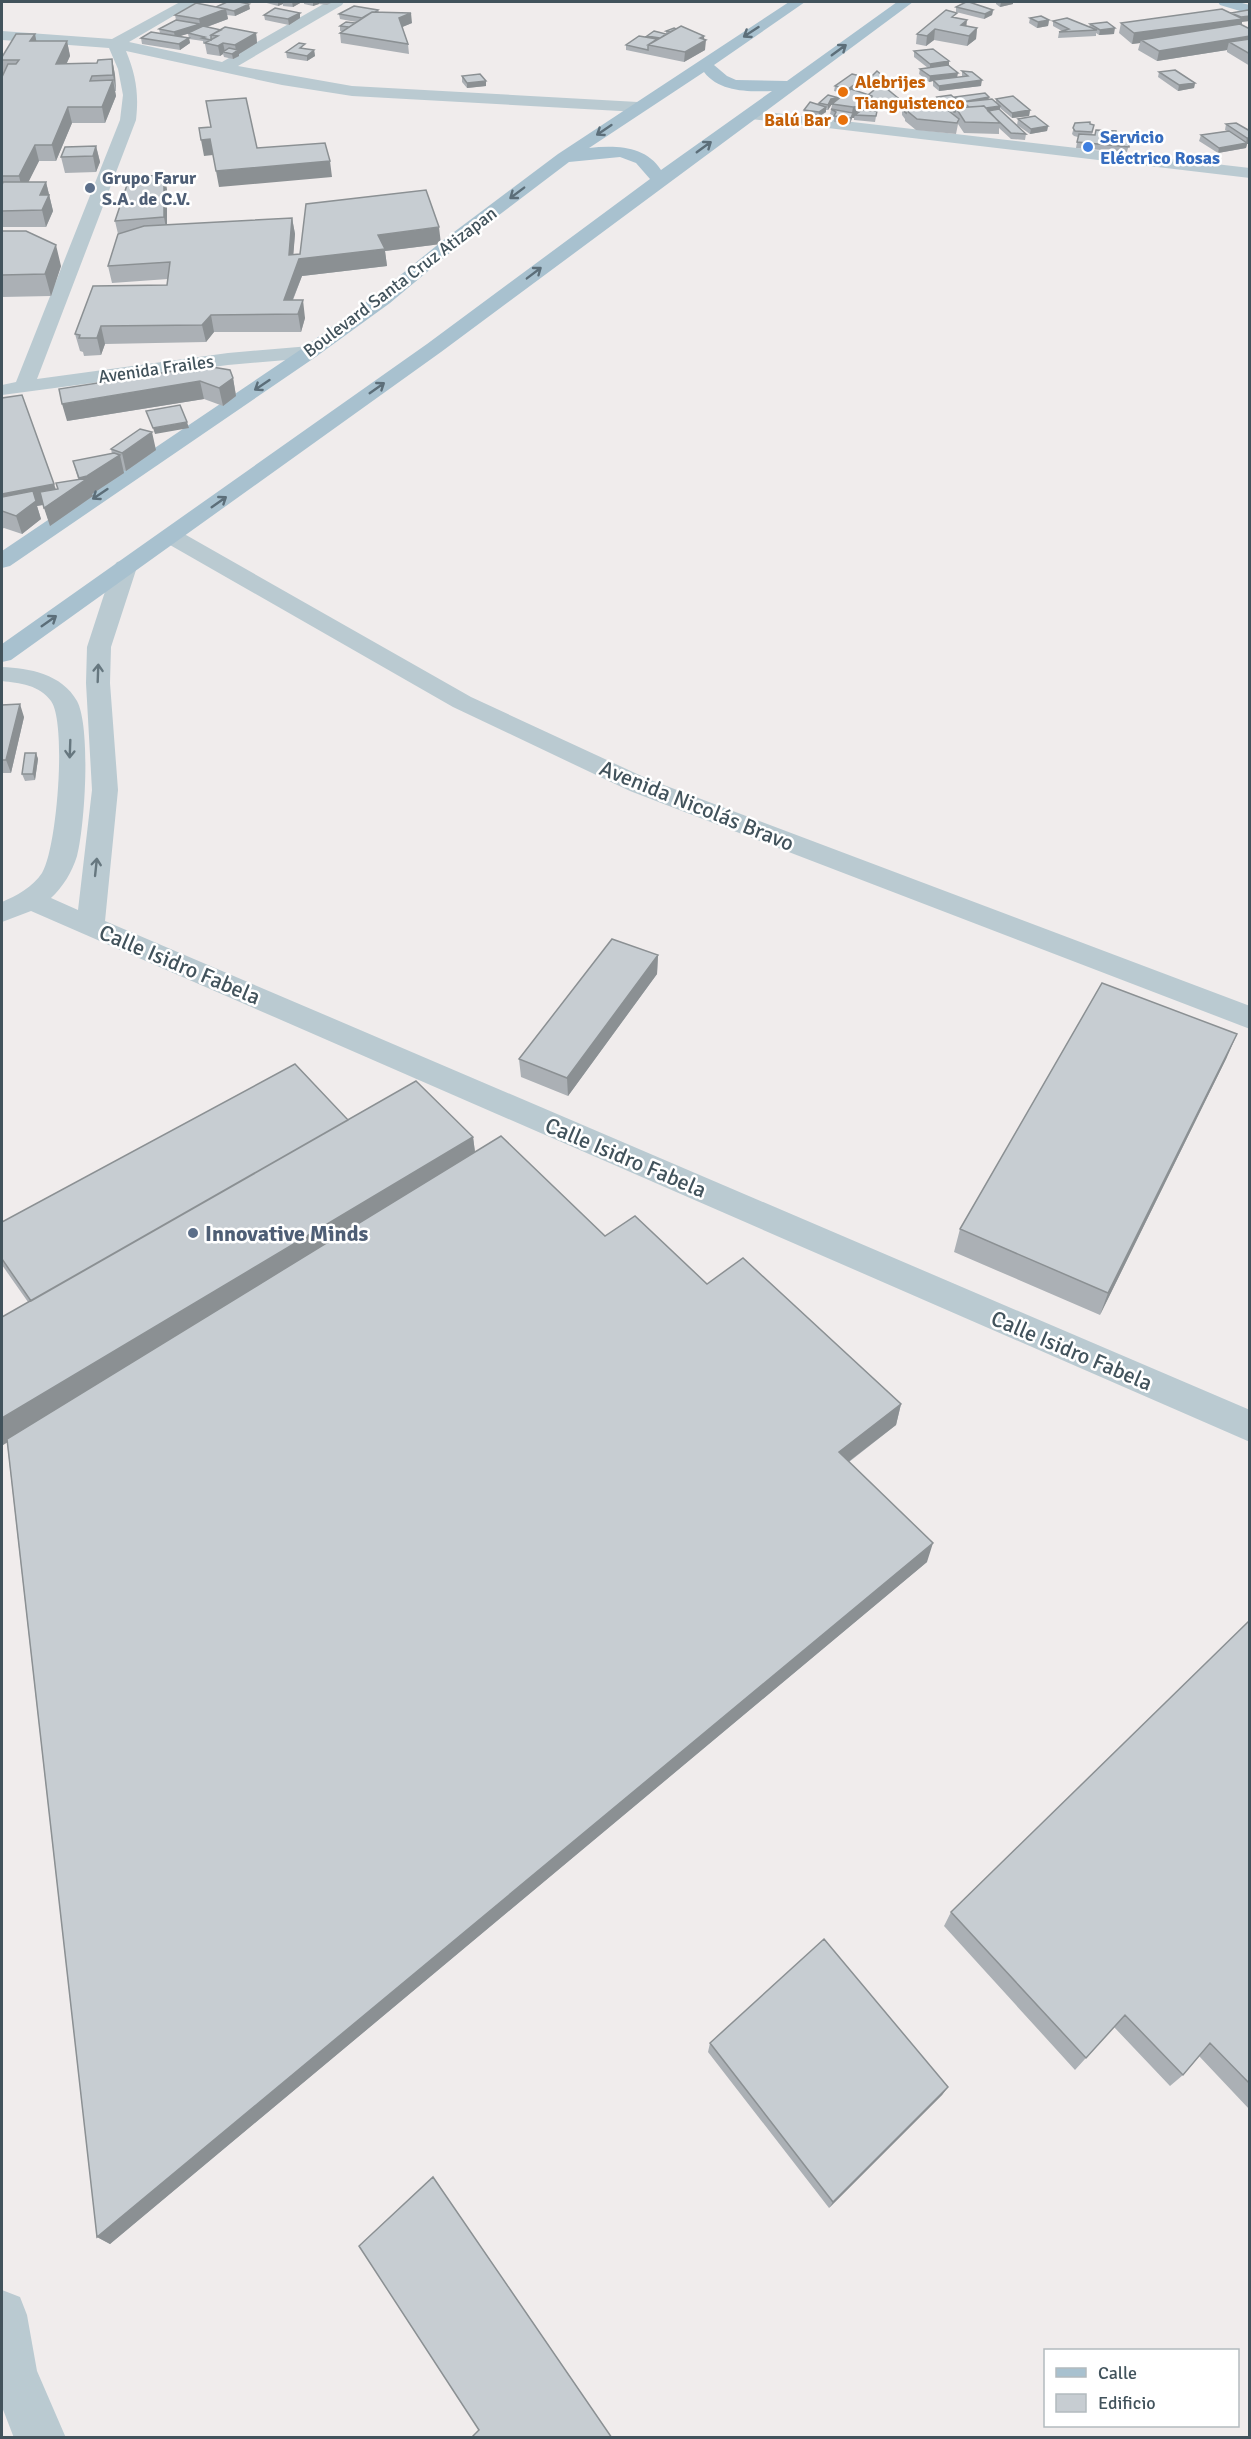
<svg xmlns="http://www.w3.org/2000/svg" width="1251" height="2439" viewBox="0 0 1251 2439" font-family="Signika,sans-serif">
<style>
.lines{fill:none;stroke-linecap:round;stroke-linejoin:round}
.minor{fill:#bacad1;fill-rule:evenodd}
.major{fill:#a8c1cf;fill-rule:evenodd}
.wall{fill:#abb0b5;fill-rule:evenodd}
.shaded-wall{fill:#8b9093}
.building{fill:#c7cdd2;stroke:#8b9093;stroke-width:1.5}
.oneway{stroke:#5c6e79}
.oneway2{stroke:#66777f}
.food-dot{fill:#e8710a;stroke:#fff;stroke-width:2}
.shop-dot{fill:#3f7fe0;stroke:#fff;stroke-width:2}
.service-dot{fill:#5c6f8a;stroke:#fff;stroke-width:2}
.labels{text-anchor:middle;stroke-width:5;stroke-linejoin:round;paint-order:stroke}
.far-food-label{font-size:18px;font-weight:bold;fill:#c56008;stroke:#fff;text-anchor:start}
.far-shop-label{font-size:18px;font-weight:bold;fill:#366cbe;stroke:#fff;text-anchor:start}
.far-service-label{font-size:18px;font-weight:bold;fill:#4e5e75;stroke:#fff;text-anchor:start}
.far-street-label{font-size:18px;fill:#42535c;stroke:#fff}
.street-label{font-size:22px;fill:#42535c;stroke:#fff}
.service-label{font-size:22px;font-weight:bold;fill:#4e5e75;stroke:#fff;text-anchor:start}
</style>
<rect width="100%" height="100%" fill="#f0ecec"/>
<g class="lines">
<path class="minor" d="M180 2H197L129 42 222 62 327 2H344L342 5 238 66 352 86 638 102 646 107 638 112 352 96 282 85 126 51C136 75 139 94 136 120L37 379 228 353 310 346 317 348 320 352 317 356 310 358 228 365 2 395V385L16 382 120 120 123 95 118 69 109 48 2 40V31L112 39Z
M748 110 1250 168V178L742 118 740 115Z
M171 529 179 531 471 697 648 779 1250 1006V1029L630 791 453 707 163 541 160 536 163 531Z
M125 560 133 562 137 567 111 647 110 683 118 790 105 921 1250 1410V1442L31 911 2 922V902C16 896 33 887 42 873 57 849 67 723 51 701 40 685 19 683 2 681V667C29 668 62 674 77 701 91 727 85 826 77 856 72 872 63 887 51 898L78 910 92 790 86 683 87 647 113 567 117 562Z
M2 2290 20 2297 27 2315 37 2371 66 2438H14L2 2407Z"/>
<path class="major" d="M789 2H805L714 65 727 76 736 80 787 81 897 2H913L441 352 11 660 2 662V644L427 344 650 179 636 163 620 157 569 162 458 246 390 303 317 356 10 566 2 568V551L303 348 376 295 446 238 558 154ZM704 72C719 92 749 92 772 91L661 170C646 146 616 145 589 148Z
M1218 2H1238L1250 5V14L1220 5Z"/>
</g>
<path class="wall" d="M263 2H302L293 7 283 6V4L278 6Z
M304 2H333L327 5 319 4 313 6 304 4Z
M996 2H1013V4L1000 7 996 4Z
M216 7 250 9 235 16 227 15 228 19 207 27 221 30 256 33 257 43 239 54V56L233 59 224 57 223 54 220 56 207 54 205 44 203 43V41L189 39 190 43 180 50 142 44 141 38 160 33 159 29 176 20 175 15ZM188 34 189 38 179 36Z
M956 7 993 10 992 15 984 19 956 12Z
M378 10 379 12 412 23 402 27 408 44 409 54 341 43 340 33 343 31H340V26L356 22 340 19 339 14Z
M300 13V18L289 25 265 20 264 15Z
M957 18 966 26 977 28 976 39 967 46 934 40 926 46 916 44 917 34Z
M1030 18 1049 20 1048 26 1037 28 1029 23Z
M1053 21 1089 27 1090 24 1114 34 1099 35 1096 33V36L1058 38 1059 32 1062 31 1053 26Z
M1242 22V25L1250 29V66L1227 52V50L1157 61 1138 50 1140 43 1132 44 1119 33 1121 23Z
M676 29 704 36 705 50 684 62 626 50V45L647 37V36L666 34V31Z
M36 41H67L70 56 67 63H97L112 59 115 75 116 91H115L116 96 105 123H72L56 161H39L28 182H46L53 211 46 227H2V77L3 74 2 69V57Z
M306 49 314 50 315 56 307 61 287 58 286 52Z
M914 51 949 65 957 77H962V71L981 86 939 91 933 86V81L929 82 919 74 920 69 928 68 914 57Z
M1159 72 1195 83 1194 88 1178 91 1158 77Z
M462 76 486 86 467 88 462 82Z
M871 77 892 84V89L888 90 903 102 902 107 891 109 887 106 872 105V110L877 111 875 122 854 120V118H852L850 124 834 122V117L830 114 832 105H831L828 110H826V112L818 117 803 116 804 110 819 105V103L839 98 845 94 834 91 835 86 865 83 854 90 868 95 877 88 870 82Z
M937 97 955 99V97L989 99 996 102V99L1030 110 1029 116 1012 118 1000 108V110L1026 134 1025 140 1011 139 999 128V134L964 133 958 124 956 134 916 130 905 121V119L902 115V110L940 105 936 102Z
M1018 119 1048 126 1047 131 1030 134 1017 125Z
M1075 123 1094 125 1092 135H1095L1116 131 1115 138 1130 140 1127 152 1076 148 1078 137 1074 136 1072 134Z
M1226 124 1250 131V143L1247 144 1246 148 1218 153 1199 141 1201 135 1227 131 1225 130Z
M96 146 100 162 96 172 65 173 61 157Z
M164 174 167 190V225L292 218 295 234 293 255 441 244 385 251 387 266 302 276 293 300 305 318 301 332H214L206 342 105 344 101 355 84 356 83 352 80 351 75 334 167 285 168 279 112 283 108 266 118 234 115 221Z
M2 231 61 266 51 296 2 297Z
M206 366 233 378 236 396 223 406 204 399 67 421Z
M2 398 54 484 56 489 78 479 73 461 112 454 111 449 156 450 126 471 123 470 124 473 92 494 93 496 50 526 44 505 37 506 41 519 22 534 4 528 2 529Z
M2 705 24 717 11 773H2Z
M36 753 38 759 35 780 25 781 22 774Z
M658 955 657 974 568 1096 521 1077 519 1059Z
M1227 1057 1100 1315 954 1252 960 1229Z
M348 1120 473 1137 475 1152 605 1236 707 1284 901 1404 896 1425 849 1462 927 1562 110 2244 97 2237 7 1442 3 1445 28 1302 2 1265V1222Z
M1250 1620V2110L1199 2056 1183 2075 1170 2086 1114 2027 1075 2070 944 1926 951 1912Z
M710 2043 948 2087 942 2095 829 2208 708 2052Z"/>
<path class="shaded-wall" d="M278 2H283V4L278 6Z
M292 2H302L293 7Z
M313 2H319V4L313 6Z
M1001 2H1013V4L1000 7Z
M249 4 250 9 235 16 234 11Z
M226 9 228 19 201 29 175 38 174 32 200 24 199 19Z
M993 10 992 15 984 19 985 14Z
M300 13V18L289 25 288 19Z
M411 13 412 23 400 28 399 18Z
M1250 16V21L1242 22 1241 29 1141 40 1140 43 1132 44 1134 33Z
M967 20 966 30 961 25Z
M1049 20 1048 26 1037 28 1038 22Z
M977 28 976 39 967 46 969 36Z
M1115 28 1114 34 1099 35 1100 30Z
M935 29 934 40 926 46 927 36Z
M256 33 257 43 239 54V56L233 59 232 54 236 51 235 45Z
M35 34 38 49 30 41Z
M704 36V41L706 40 705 50 684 62 685 52Z
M1250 36V46L1229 42 1227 50 1157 61 1159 51Z
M189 38 190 43 180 50 179 44Z
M67 41 70 56 59 79 56 64Z
M223 43 225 52H223V54L220 56 218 46Z
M314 50 315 56 307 61V56Z
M112 59 115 75 116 91 113 75Z
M949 61V67L930 69V64Z
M958 73 957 78 933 80V81L929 82 930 76Z
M865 77V83L847 94 848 89Z
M113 80 116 96 105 123 102 107Z
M982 80 981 86 939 91V86Z
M486 81V86L467 88V83Z
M1195 83 1194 88 1178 91 1179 85Z
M892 84V89L881 92 882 86Z
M989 97 988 103 963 102V108H961L962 102Z
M839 98V103L832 104 828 110V105L831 99Z
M903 102 902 107 891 109 892 104Z
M872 105 871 116 855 115 854 118H852L850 124 853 107Z
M1000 106V112L972 110Z
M68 107 72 123 56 161 52 145Z
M826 107V112L818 117 819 112Z
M1030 110 1029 116 1012 118V113Z
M1048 126 1047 131 1030 134 1031 129Z
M1247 138H1250V143L1247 144 1246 148 1218 153 1219 148 1246 143Z
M210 139 213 155 204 156 201 140Z
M35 145 39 161 23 193 19 176Z
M96 146 100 162 96 172 93 156Z
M330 161 332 177 219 187 216 171Z
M164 174 167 190V234L164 217Z
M46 182 53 211 46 227 42 210 40 195Z
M292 218 295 234 292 272 289 255Z
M439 227 441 244 385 251 387 266 302 276 287 314 284 300 299 259 378 235Z
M56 245 61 266 51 296 45 274Z
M303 300 305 318 301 332 298 314Z
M211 315 214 332 206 342 202 325Z
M101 326 105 344 101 355 97 338Z
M233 378 236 396 223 406 219 388Z
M200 381 204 399 67 421 62 404Z
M187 422 189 428 155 434 153 428Z
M152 432 156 450 126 471 122 453Z
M120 455 124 473 92 494 93 496 50 526 44 508 51 503 37 506 41 519 22 534 16 516 2 511V494L54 484 58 499 80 483 79 478Z
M20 704 24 717 11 773 6 760Z
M36 753 38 759 35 780 33 774Z
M658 955 657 974 568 1096 567 1078Z
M1237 1034 1227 1057 1100 1315 1108 1293Z
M473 1137 476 1160 3 1445 2 1443V1418Z
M901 1404 896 1425 835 1472 839 1452Z
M933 1543 927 1562 110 2244 97 2237Z
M948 2087 942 2095 829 2208 833 2202Z"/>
<path class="building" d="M227 2H239L249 4 234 11 216 7Z
M966 2H969L993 10 985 14 956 7Z
M196 3 226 9 199 19 175 15Z
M354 6 378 10 375 12H372L362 18 339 14Z
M275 8 300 13 288 19 264 15Z
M1222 9 1243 19 1134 33 1121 23Z
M946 10 957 13 952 17 967 20 961 25 977 28 969 36 935 29 927 36 917 34Z
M1248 10 1250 11V16L1241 17 1231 13Z
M372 12 411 13 399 18 408 44 340 33Z
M1041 16 1049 20 1038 22 1030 18Z
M1067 18 1097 30 1059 32 1069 29 1053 21Z
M176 20 200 24 174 32 159 29Z
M346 22 355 23 349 27 340 26Z
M1107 22 1115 28 1100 30 1090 24Z
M1240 24 1250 29V36L1159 51 1141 40Z
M203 26 221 30 211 35V40L202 38 205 37 188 33Z
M681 26 704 36 700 38 706 40 685 52 648 45Z
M225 27 256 33 235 45 223 43 218 46 205 43 218 36 211 35Z
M674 28 676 29 670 32 666 31Z
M654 31 666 34 660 38 647 36Z
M151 32 189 38 179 44 141 38Z
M16 34H35L30 41H67L56 64 97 63 98 60 112 59 113 75 92 76 90 81 113 80 102 107H68L52 145H35L19 176H2V77L8 64H16L19 60H2V57Z
M639 36 657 39 648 45V50L626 45Z
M1250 39V54L1229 42Z
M299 43 305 44 300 48 314 50 307 56 286 52Z
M229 48 238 50 232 54 223 52Z
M933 49 949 61 930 64 914 51Z
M948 65 958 73 930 76 920 69Z
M1175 70 1195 83 1179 85 1159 72Z
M877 71 892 84 882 86 871 77Z
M962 71 972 72 982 80 939 86 933 80 968 76Z
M480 74 486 81 467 83 462 76Z
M852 74 865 77 848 89 835 86Z
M878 87 887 89 903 102 892 104 887 100H872V96L868 95Z
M851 89 872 96V105L853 107 832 104Z
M985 93 989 97 962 102 955 97Z
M828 95 839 98 831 99 828 105 819 103Z
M951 95 965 107 956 108 955 112H954L937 97Z
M1013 96 1030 110 1012 113 996 99Z
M246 98 257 148 325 143 330 161 216 171 210 139 201 140 199 128 211 127 206 101Z
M992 99 1000 106 986 108 984 106 969 107 963 102Z
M810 102 826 107 819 112 804 110Z
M941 105 959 119 957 123 917 119 906 110Z
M931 106 906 110V113L902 110Z
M984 106 1000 123 965 122 956 108Z
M831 109 853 113 851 118 834 116 836 112Z
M999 109 1026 134 1011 133 988 111Z
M862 110 877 111 876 116 855 115Z
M1035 116 1048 126 1031 129 1018 119Z
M1090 122V124L1094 125 1092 132 1075 131 1073 128 1075 123Z
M1236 123 1250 131V138H1247L1226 124Z
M1096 130 1116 131 1115 136H1105L1130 140 1129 147 1077 142 1079 134 1095 135Z
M1229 131 1247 143 1219 148 1201 135Z
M96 146 93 156 61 157 65 147Z
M164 174V217L115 221 129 179Z
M3 182H46L40 195H49L42 210 2 211V185Z
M426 190 439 227 378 235 385 249 299 259 284 300H303L298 314 211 315 202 325 101 326 97 338H79L80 335 75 334 93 286 167 285 170 262 108 266 118 234 144 226 292 218 289 255 300 254 306 204Z
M2 231H26L56 245 45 274 2 275Z
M206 366 230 370 233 378 219 388 200 381 62 404 59 389Z
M22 395 54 484 2 494V398Z
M180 405 187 422 153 428 146 411Z
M140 429 152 432 122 453 111 449Z
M114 453 120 455 87 476 79 478 73 461Z
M88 478 44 508 40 492 58 489 56 483Z
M33 491 36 501 16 516 2 511V497Z
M20 704 6 760H2V705Z
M25 753H36L33 774H22Z
M612 939 658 955 567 1078 519 1059Z
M1102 983 1237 1034 1108 1293 960 1229Z
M295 1064 348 1120 31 1301 2 1259V1222Z
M416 1081 473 1137 2 1418V1317Z
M501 1136 605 1236 635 1216 707 1284 743 1258 901 1404 839 1452 933 1543 97 2237 7 1439Z
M1250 1620V2084L1210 2043 1183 2075 1125 2015 1086 2058 951 1912Z
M824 1939 948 2087 833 2202 710 2043Z
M433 2177 612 2438H471L479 2430 359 2246Z"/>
<defs><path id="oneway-shaft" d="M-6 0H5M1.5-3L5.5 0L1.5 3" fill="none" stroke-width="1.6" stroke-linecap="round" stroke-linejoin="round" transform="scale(1.5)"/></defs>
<g class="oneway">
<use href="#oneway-shaft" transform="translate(751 32) rotate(147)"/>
<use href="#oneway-shaft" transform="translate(839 50) rotate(-36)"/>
<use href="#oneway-shaft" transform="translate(604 130) rotate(146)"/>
<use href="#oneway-shaft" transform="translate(704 147) rotate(-36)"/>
<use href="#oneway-shaft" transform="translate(517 193) rotate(143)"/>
<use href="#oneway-shaft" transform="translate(534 273) rotate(-37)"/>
<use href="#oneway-shaft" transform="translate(262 385) rotate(146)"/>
<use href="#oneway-shaft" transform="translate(377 388) rotate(-35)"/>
<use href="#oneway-shaft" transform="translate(100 494) rotate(146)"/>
<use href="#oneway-shaft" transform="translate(219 502) rotate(-35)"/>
<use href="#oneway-shaft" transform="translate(49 621) rotate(-35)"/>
</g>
<g class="oneway2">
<use href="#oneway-shaft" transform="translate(98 673) rotate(-88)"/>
<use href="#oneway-shaft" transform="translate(70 749) rotate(92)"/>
<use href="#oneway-shaft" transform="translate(96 867) rotate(-84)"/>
</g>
<g class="food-dot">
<circle cx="843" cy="92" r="6"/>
<circle cx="843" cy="120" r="6"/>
</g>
<circle class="shop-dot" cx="1088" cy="147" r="6"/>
<g class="service-dot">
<circle cx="90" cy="188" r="6"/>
<circle cx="193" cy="1233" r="6"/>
</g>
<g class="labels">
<g class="far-food-label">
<text x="855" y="88">Alebrijes<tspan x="855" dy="21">Tianguistenco</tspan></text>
<text x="831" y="126" text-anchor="end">Balú Bar</text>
</g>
<g class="far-shop-label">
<text x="1100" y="143">Servicio<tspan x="1100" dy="21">Eléctrico Rosas</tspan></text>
</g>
<g class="far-service-label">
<text x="102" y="184">Grupo Farur<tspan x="102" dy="21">S.A. de C.V.</tspan></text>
</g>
<g class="far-street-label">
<text transform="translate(400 282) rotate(-37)" y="6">Boulevard Santa Cruz Atizapan</text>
<text transform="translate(156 369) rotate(-8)" y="6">Avenida Frailes</text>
</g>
<g class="street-label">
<text transform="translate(697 805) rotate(22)" y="8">Avenida Nicolás Bravo</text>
<text transform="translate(180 964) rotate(23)" y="8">Calle Isidro Fabela</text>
<text transform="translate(626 1157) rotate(23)" y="8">Calle Isidro Fabela</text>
<text transform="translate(1072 1350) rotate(23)" y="8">Calle Isidro Fabela</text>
</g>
<g class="service-label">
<text x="205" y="1241">Innovative Minds</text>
</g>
</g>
<rect width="1251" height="2439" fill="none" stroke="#42535c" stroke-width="6"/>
<rect x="1044" y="2349" width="195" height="78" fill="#ffffff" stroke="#b3babe" stroke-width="1.5"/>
<rect x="1056" y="2368" width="30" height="9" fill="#a8c1cf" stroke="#b3babe" stroke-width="1.5"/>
<text x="1098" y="2379" font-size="18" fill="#42535c">Calle</text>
<rect x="1056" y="2394" width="30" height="18" fill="#c7cdd2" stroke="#b3babe" stroke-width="1.5"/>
<text x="1098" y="2409" font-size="18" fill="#42535c">Edificio</text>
</svg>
